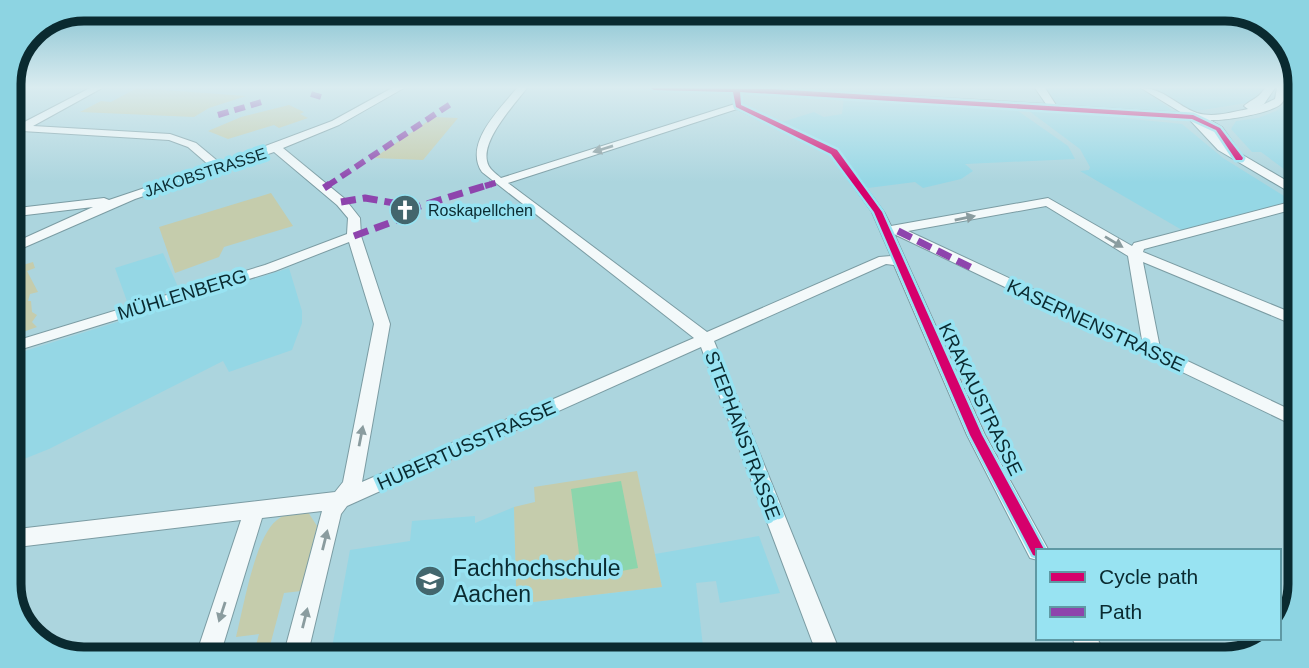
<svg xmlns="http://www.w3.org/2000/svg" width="1309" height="668" viewBox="0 0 1309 668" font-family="Helvetica,sans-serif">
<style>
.built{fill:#95d7e5}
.green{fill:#c5ccac}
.water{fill:#8cd5ac}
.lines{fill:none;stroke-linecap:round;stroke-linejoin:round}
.minor-casing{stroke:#7b9ca3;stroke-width:2}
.minor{fill:#f3f9fa;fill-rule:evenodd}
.rail-casing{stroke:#b0bcbe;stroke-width:4.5}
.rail{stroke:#98e3f2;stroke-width:2.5;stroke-dasharray:9;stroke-linecap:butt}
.quiet-far1{stroke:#8e44ad;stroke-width:6;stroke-dasharray:11 6;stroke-linecap:butt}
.quiet{stroke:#8e44ad;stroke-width:7;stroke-dasharray:15 7;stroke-linecap:butt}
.cycleway-casing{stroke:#98e3f2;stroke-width:5}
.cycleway{fill:#d6006c;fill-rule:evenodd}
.oneway{fill:#8a9c9f}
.labels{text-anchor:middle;stroke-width:7;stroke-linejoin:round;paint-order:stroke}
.far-street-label{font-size:16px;fill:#0a2a30;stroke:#98e3f2}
.far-poi-label{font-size:16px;fill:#0a2a30;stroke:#98e3f2;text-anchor:start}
.street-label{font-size:19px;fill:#0a2a30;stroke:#98e3f2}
.near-poi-label{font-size:23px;fill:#0a2a30;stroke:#98e3f2;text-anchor:start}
.rim{fill:none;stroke:#0a2a30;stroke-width:9}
</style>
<rect width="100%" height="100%" fill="#acd5de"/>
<path class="built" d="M1045 88H1141L1172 110 1162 112 1057 105Z
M1151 88H1263L1260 95 1247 103 1196 111 1182 107Z
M1291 88H1300L1299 180 1261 152H1252L1231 129 1236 121 1258 118 1278 110 1286 103Z
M844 98 1014 108 1068 146 1075 159 965 164 973 171 961 179 923 188 915 182 868 188 841 153 782 122 814 112 824 117 842 114Z
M1033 109 1182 124 1223 158 1292 201 1182 230 1080 171 1089 170 1090 167 1080 149 1029 111Z
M163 253 179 289 128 304 115 268Z
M289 268 302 311V323L292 350 229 372 223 361 49 449 9 465V356Z
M514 507 516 586 524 592 525 603 662 587 655 554 759 536 780 593 720 603 716 581 696 583 704 656 331 653 350 550 410 541 412 521 475 516V523Z"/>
<path class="green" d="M137 88 246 96 209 108 194 117 80 112 101 101 111 102Z
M289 105 304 112 300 114 308 118 279 128 274 125 228 139 208 131 241 117Z
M434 117 458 118 423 160 374 158Z
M271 193 293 226 224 247 219 257 175 273 159 227Z
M33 262 35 268 27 271 38 292 30 294 28 301H31L32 312 37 315 32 322 37 327 9 337V269Z
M637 471 662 587 525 603 524 592 516 586 514 507 535 502 534 487Z
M308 512 317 526 301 591 284 593 268 653H254L259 634 236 637C243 610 255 536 277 520 286 512 296 513 308 512Z"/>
<path class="water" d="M621 481 638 568 582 578 571 489Z"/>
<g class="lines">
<g class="minor-casing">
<path id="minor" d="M90 88H102L33 126 170 134 196 143 220 163 332 121 392 88H404L339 125 283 148 345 199 360 218 361 236 390 324 362 482 694 338 482 172C463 144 500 109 517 88H527C514 105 482 139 487 161 488 168 495 173 501 178L738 103 838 150 884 212 891 226 1048 198 1132 246 1134 243 1298 200V208L1144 249 1143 252 1297 315V326L1143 262 1160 348 1295 412V426L894 234 985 435 1049 551H1038V560L1030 558 967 435 894 265 886 264 714 341 842 657H818L701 347 347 506 341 514 308 653H284L322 511 262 518 221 652H197L241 520 9 548V530L335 492 343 482 374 324 349 242 275 271 9 353V343L265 265 347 234 348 218 337 205 274 152 135 199 9 254V245L93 207 9 217V209L104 198 109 200 210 166 188 147 169 140 22 131 9 137V130ZM737 109 830 154 872 212 891 256 879 257 707 332 508 183ZM1046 206 1128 256 1142 340 908 231Z
M649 88H773L1046 104 1035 88H1045L1056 105 1182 113 1141 88C1164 88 1177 106 1197 113 1214 118 1232 112 1248 109L1244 106C1253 98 1257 100 1265 88H1275L1264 104 1260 106 1275 99 1277 88H1287C1286 94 1286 99 1281 104 1271 113 1224 121 1210 120L1222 127 1241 154 1299 188 1298 197 1218 150 1189 119 773 94 654 91Z
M1072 638H1097L1107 658H1082Z"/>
</g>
<use href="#minor" class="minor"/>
<g class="rail-casing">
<path id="rail" d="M9 90 12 88"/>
</g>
<use href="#rail" class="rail"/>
<path class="quiet-far1" d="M311 94 321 97
M218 115 265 101
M327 186 452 103
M485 186 499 182"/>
<path class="quiet" d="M324 188 330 184
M341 202 365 198 417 207 491 184
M898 231 972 268
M354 236 411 215 417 207"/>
<g class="cycleway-casing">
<path id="cycleway" d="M651 88 773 89 1193 115 1220 128 1243 158 1242 160H1236L1216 130 1192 119 740 92 741 105 837 150 882 212 982 435 1045 551H1038V557L1033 555 970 435 874 212 831 154 736 107 733 92 654 90Z"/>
</g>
<use href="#cycleway" class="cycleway"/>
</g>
<defs><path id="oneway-solid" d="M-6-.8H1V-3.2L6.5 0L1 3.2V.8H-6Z" transform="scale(1.75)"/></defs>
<g class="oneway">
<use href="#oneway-solid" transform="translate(603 149) rotate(163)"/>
<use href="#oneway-solid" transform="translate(965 218) rotate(-11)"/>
<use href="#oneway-solid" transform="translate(1114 242) rotate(31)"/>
<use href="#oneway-solid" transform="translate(361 436) rotate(-79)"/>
<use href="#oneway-solid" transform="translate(325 540) rotate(-76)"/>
<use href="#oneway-solid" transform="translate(222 612) rotate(108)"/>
<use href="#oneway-solid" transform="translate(305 618) rotate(-76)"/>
</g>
<linearGradient id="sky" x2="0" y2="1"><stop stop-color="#83c1d0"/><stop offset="0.48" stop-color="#daecf0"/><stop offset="1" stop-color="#daecf0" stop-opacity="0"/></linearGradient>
<rect width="1309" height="182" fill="url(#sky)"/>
<defs>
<g id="church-disc" transform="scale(1.575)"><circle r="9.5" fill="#43666d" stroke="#98e3f2"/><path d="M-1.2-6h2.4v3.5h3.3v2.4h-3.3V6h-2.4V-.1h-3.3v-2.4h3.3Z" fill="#fff"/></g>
<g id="university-disc" transform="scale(1.575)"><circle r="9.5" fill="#43666d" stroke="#98e3f2"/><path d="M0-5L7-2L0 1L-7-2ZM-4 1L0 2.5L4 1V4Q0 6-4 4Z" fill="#fff"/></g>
</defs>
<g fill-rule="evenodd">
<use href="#church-disc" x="405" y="210"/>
<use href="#university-disc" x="430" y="581"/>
</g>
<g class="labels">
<g class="far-street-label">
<text transform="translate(205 172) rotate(-18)" y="6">JAKOBSTRASSE</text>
</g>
<g class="far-poi-label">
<text x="428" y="216">Roskapellchen</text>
</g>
<g class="street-label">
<text transform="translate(182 294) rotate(-17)" y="7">MÜHLENBERG</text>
<text transform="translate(1096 325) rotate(25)" y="7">KASERNENSTRASSE</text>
<text transform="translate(981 399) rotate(64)" y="7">KRAKAUSTRASSE</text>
<text transform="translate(743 435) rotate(69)" y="7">STEPHANSTRASSE</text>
<text transform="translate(466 445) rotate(-24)" y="7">HUBERTUSSTRASSE</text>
</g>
<g class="near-poi-label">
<text x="453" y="576">Fachhochschule<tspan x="453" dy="26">Aachen</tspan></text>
</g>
</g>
<path d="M0 0H1309V668H0ZM84 21H1225A63 63 0 0 1 1288 84V584A63 63 0 0 1 1225 647H84A63 63 0 0 1 21 584V84A63 63 0 0 1 84 21Z" fill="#8dd4e2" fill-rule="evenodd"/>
<path class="rim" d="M84 21H1225A63 63 0 0 1 1288 84V584A63 63 0 0 1 1225 647H84A63 63 0 0 1 21 584V84A63 63 0 0 1 84 21Z"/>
<rect x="1036" y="549" width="245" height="91" fill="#98e3f2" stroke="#5f99a4" stroke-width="2"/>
<rect x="1050" y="572" width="35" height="10" fill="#d6006c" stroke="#5f99a4" stroke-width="2"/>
<text x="1099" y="584" font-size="21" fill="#0a2a30">Cycle path</text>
<rect x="1050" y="607" width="35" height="10" fill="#8e44ad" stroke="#5f99a4" stroke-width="2"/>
<text x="1099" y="619" font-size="21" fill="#0a2a30">Path</text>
</svg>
